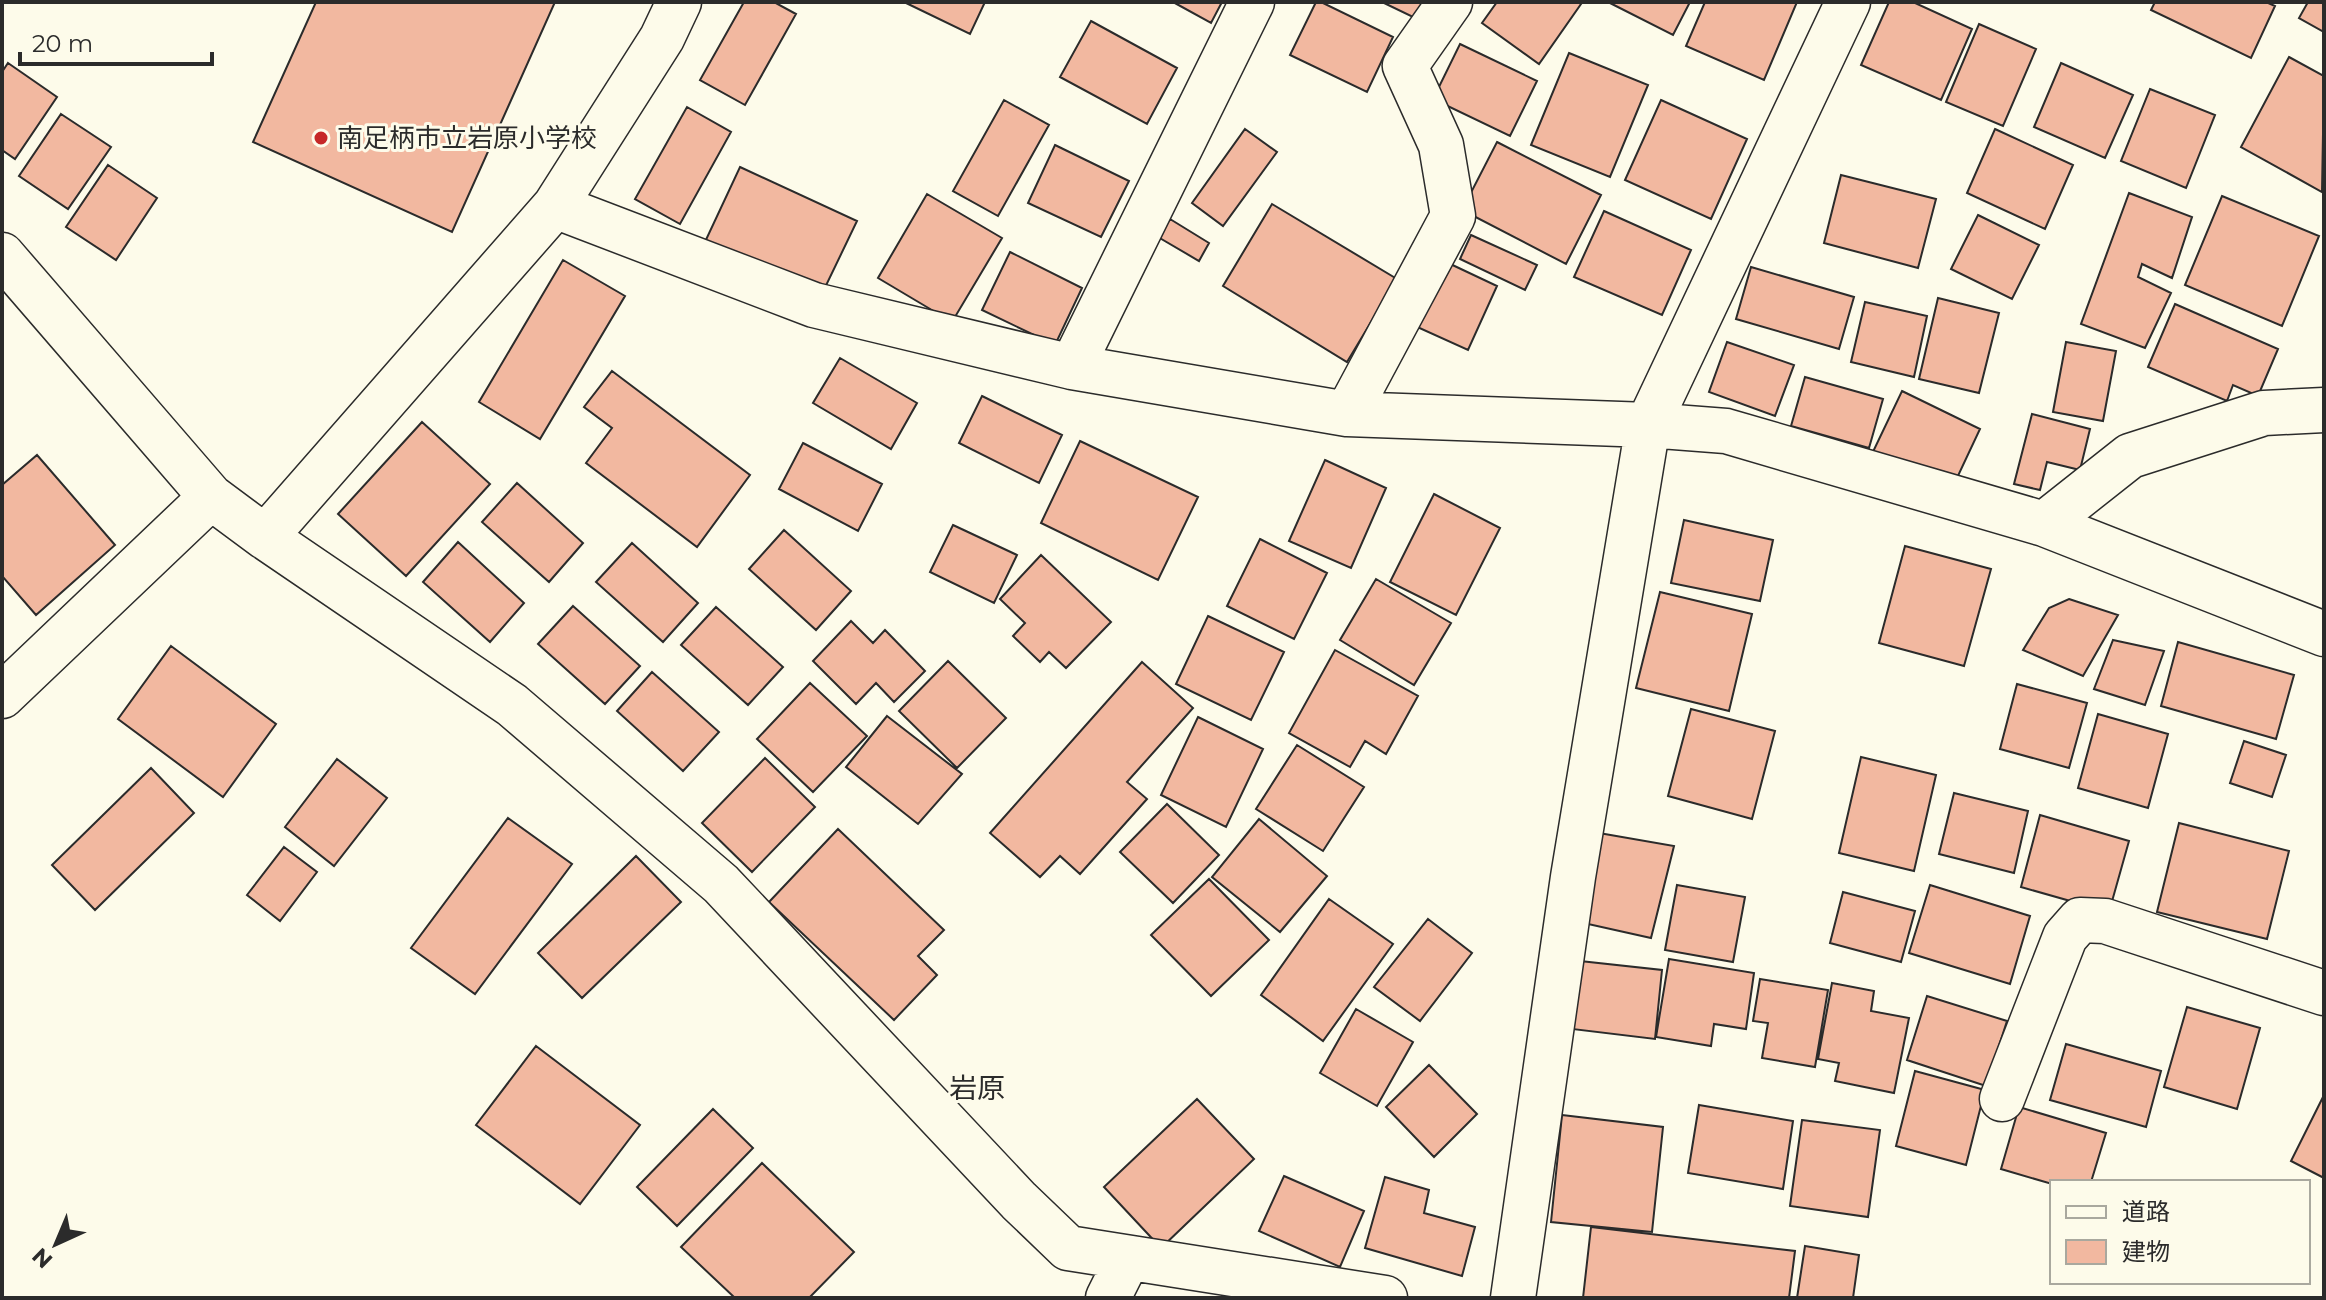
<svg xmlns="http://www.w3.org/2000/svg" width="2326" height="1300" viewBox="0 0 2326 1300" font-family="Montserrat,'Noto Sans JP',sans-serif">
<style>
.building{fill:#f2b8a0;stroke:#2b2b2b;stroke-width:2}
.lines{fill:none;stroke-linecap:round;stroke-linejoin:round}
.minor-casing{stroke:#2b2b2b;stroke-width:47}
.minor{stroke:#fdfbea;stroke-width:44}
.poi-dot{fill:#c62828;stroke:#fdfbea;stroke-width:3}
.labels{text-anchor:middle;stroke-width:6;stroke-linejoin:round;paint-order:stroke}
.poi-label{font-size:26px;fill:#2b2b2b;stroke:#fdfbea;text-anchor:start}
.neighbourhood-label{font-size:28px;fill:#2b2b2b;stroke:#fdfbea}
</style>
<rect width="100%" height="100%" fill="#fdfbea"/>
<path class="building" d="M316 2H555L452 232 253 142Z
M744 2H774L796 14 745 105 700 80Z
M904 2H985L970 34Z
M1173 2H1222L1211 23Z
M1316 2H1321L1393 37 1367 92 1290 55Z
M1382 2H1423L1415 18Z
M1497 2H1578L1581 4 1539 64 1482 23Z
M1608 2H1690L1673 35Z
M1705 2H1797L1764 80 1686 46Z
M1889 2H1913L1972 29 1941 100 1861 65Z
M2155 2H2266L2275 6 2251 58 2151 10Z
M2308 2H2324V32L2299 18Z
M1091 21 1177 68 1147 124 1060 77Z
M1979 24 2036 49 2003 126 1946 102Z
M1460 44 1537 81 1510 136 1433 99Z
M1569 53 1648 85 1610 177 1531 145Z
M2289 57 2324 76 2322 192 2241 147Z
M8 63 57 97 15 159 2 150V72Z
M2061 63 2133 95 2105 158 2034 127Z
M2150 89 2215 115 2186 188 2121 161Z
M1004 100 1049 125 998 216 953 191Z
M1661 100 1747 139 1711 219 1625 180Z
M687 107 731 132 680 224 635 199Z
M61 114 111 147 68 209 19 176Z
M1245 129 1277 152 1223 226 1192 203Z
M1995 129 2073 165 2045 229 1967 193Z
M1497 142 1601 195 1566 264 1462 210Z
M1055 145 1129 181 1101 237 1028 203Z
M108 165 157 198 116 260 66 227Z
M740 167 857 221 820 298 704 244Z
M1841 175 1936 199 1918 268 1824 243Z
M2129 193 2192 217 2172 278 2142 264 2138 277 2171 293 2145 348 2081 324Z
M927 194 1002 238 952 322 878 278Z
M2222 196 2319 236 2282 326 2185 285Z
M1272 204 1397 279 1347 362 1223 286Z
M1604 211 1691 250 1662 315 1574 277Z
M1978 215 2039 245 2012 299 1951 269Z
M1170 219 1209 243 1199 261 1158 237Z
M1471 235 1537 265 1525 290 1460 259Z
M1010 252 1082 288 1055 345 982 310Z
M563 260 625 296 540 439 479 402Z
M1444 261 1497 286 1468 350 1415 326Z
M1751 267 1854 297 1839 349 1736 319Z
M1938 298 1999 313 1979 393 1919 379Z
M1865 302 1927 316 1914 377 1851 362Z
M2175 304 2278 349 2258 396 2233 385 2227 401 2148 367Z
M1727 342 1794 365 1775 416 1709 392Z
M2066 342 2116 351 2103 421 2053 412Z
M840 358 917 403 891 449 813 403Z
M612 371 750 475 697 547 586 463 612 428 584 407Z
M1805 377 1883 399 1869 448 1791 426Z
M1902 391 1980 429 1949 495 1870 458Z
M982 396 1062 435 1039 483 959 443Z
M2032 414 2090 429 2080 470 2047 462 2040 490 2014 484Z
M422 422 490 484 406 576 338 514Z
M1080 441 1198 497 1158 580 1041 523Z
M803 443 882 484 858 531 779 489Z
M37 455 115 545 36 615 2 576V485Z
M1325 460 1386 488 1351 568 1289 541Z
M517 483 583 543 549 582 482 522Z
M1434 494 1500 528 1456 615 1390 582Z
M1684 520 1773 540 1760 601 1671 583Z
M953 525 1017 555 994 603 930 572Z
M784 530 851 591 816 630 749 569Z
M1260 539 1327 573 1294 639 1227 606Z
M458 542 524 603 490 642 423 582Z
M632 543 698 603 663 642 596 582Z
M1905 546 1991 569 1964 666 1879 643Z
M1041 555 1111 622 1066 668 1049 652 1040 662 1013 636 1025 623 1000 599Z
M1376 579 1451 623 1414 685 1340 640Z
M1660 592 1752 614 1729 711 1636 688Z
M2069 599 2118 615 2083 676 2023 650 2049 608Z
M573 606 640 666 605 704 538 644Z
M716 607 783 667 748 705 681 645Z
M1208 616 1284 652 1251 720 1176 684Z
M851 621 873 643 885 630 925 671 894 702 876 683 856 704 813 661Z
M2113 640 2164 651 2145 705 2094 689Z
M2178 642 2294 675 2276 739 2161 706Z
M171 646 276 724 223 797 118 719Z
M1335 650 1418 696 1386 754 1365 741 1350 767 1289 733Z
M948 661 1006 718 957 768 899 711Z
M1142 662 1193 708 1127 782 1147 799 1080 874 1060 856 1040 877 990 833Z
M652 672 719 732 683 771 617 711Z
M810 683 867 736 813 792 757 739Z
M2017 684 2087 703 2069 768 2000 749Z
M1691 709 1775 731 1752 819 1668 796Z
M2098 714 2168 734 2148 808 2078 788Z
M887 716 962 774 918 824 846 767Z
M1198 717 1263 749 1226 827 1161 795Z
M2244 741 2286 755 2272 797 2230 783Z
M1297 745 1364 787 1323 851 1256 809Z
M1861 757 1936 775 1914 871 1839 853Z
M765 758 815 807 752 872 702 823Z
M337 759 387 798 334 866 285 827Z
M151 768 194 813 95 910 52 865Z
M1954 793 2028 811 2014 873 1939 854Z
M1167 804 1219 855 1173 903 1120 852Z
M2040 815 2129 841 2109 912 2021 887Z
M508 818 572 864 475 994 411 948Z
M1259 819 1327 876 1280 932 1212 877Z
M2179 823 2289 851 2267 939 2157 912Z
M838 829 944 930 918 956 937 975 894 1020 769 902Z
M1599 833 1674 846 1651 938 1588 924Z
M284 847 317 872 280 921 247 895Z
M636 856 681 902 582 998 538 953Z
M1209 879 1269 940 1211 996 1151 935Z
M1677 885 1745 897 1733 962 1665 950Z
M1930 885 2030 916 2010 984 1909 953Z
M1843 892 1915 911 1901 962 1830 943Z
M1329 899 1393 944 1323 1041 1261 995Z
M1428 919 1472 953 1420 1021 1374 987Z
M1669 959 1754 973 1746 1029 1714 1024 1711 1046 1656 1037Z
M1580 961 1662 970 1655 1039 1572 1029Z
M1760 979 1828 990 1815 1067 1762 1058 1768 1023 1753 1021Z
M1832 983 1874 991 1871 1011 1909 1018 1894 1093 1835 1081 1839 1063 1818 1059Z
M1927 996 2007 1021 1986 1086 1907 1060Z
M2187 1007 2260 1028 2237 1109 2164 1087Z
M1356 1009 1413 1042 1377 1106 1320 1073Z
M2066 1044 2161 1071 2146 1127 2050 1100Z
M536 1046 640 1125 580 1204 476 1125Z
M1429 1065 1477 1114 1434 1157 1386 1107Z
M1915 1071 1985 1090 1966 1165 1896 1146Z
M2324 1095V1178L2291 1161Z
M1197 1099 1254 1159 1161 1248 1104 1187Z
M1699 1105 1793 1121 1783 1189 1688 1173Z
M2019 1107 2106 1133 2091 1182H2052V1184L2001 1169Z
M713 1109 753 1148 677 1226 637 1187Z
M1562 1115 1663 1127 1652 1232 1551 1222Z
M1802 1120 1880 1130 1868 1217 1790 1206Z
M762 1163 854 1252 809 1298H735L681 1247Z
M1284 1176 1364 1211 1340 1267 1259 1231Z
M1385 1177 1429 1190 1424 1213 1475 1227 1462 1276 1365 1248Z
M1591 1227 1795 1251 1789 1298H1583Z
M1805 1246 1859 1255 1853 1298H1797Z"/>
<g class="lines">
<g class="minor-casing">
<path id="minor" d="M555 206 814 305 1072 367 1347 414 1648 425 1726 431 2044 524 2324 634
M2 255 211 497 265 537 512 705 721 884 1019 1201 1068 1248 1385 1298
M1072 367 1252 2
M1347 414 1453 216 1441 145 1405 66 1450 2
M2044 524 2130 456 2264 413 2324 410
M265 537 555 206 662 38 679 2
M2 696 211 497
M2002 1099 2065 937 2080 920 2105 921 2324 993
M1108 1298 1128 1258
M1513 1298 1573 877 1648 425 1848 2"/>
</g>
<use href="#minor" class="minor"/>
</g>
<circle class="poi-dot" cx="321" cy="138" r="8"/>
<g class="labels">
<g class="poi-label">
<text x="337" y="147">南足柄市立岩原小学校</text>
</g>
<g class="neighbourhood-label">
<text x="977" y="1098">岩原</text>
</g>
</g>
<rect width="2326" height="1300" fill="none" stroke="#2b2b2b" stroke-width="8"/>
<rect x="2050" y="1180" width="260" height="104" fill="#fdfbea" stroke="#a9a89e" stroke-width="2"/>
<rect x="2066" y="1206" width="40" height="12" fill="#fdfbea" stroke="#a9a89e" stroke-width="2"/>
<text x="2122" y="1220" font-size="24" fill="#2b2b2b">道路</text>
<rect x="2066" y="1240" width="40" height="24" fill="#f2b8a0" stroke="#a9a89e" stroke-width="2"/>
<text x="2122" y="1260" font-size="24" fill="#2b2b2b">建物</text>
<g transform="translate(56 1244) rotate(224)" stroke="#fdfbea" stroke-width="6" paint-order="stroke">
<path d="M0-6L14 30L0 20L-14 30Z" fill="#2b2b2b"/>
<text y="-12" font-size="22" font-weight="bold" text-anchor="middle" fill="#2b2b2b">N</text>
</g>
<path d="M20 52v12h192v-12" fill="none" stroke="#2b2b2b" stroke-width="4"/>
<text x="32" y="52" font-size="24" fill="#2b2b2b" stroke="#fdfbea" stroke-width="6" paint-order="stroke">20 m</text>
</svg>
